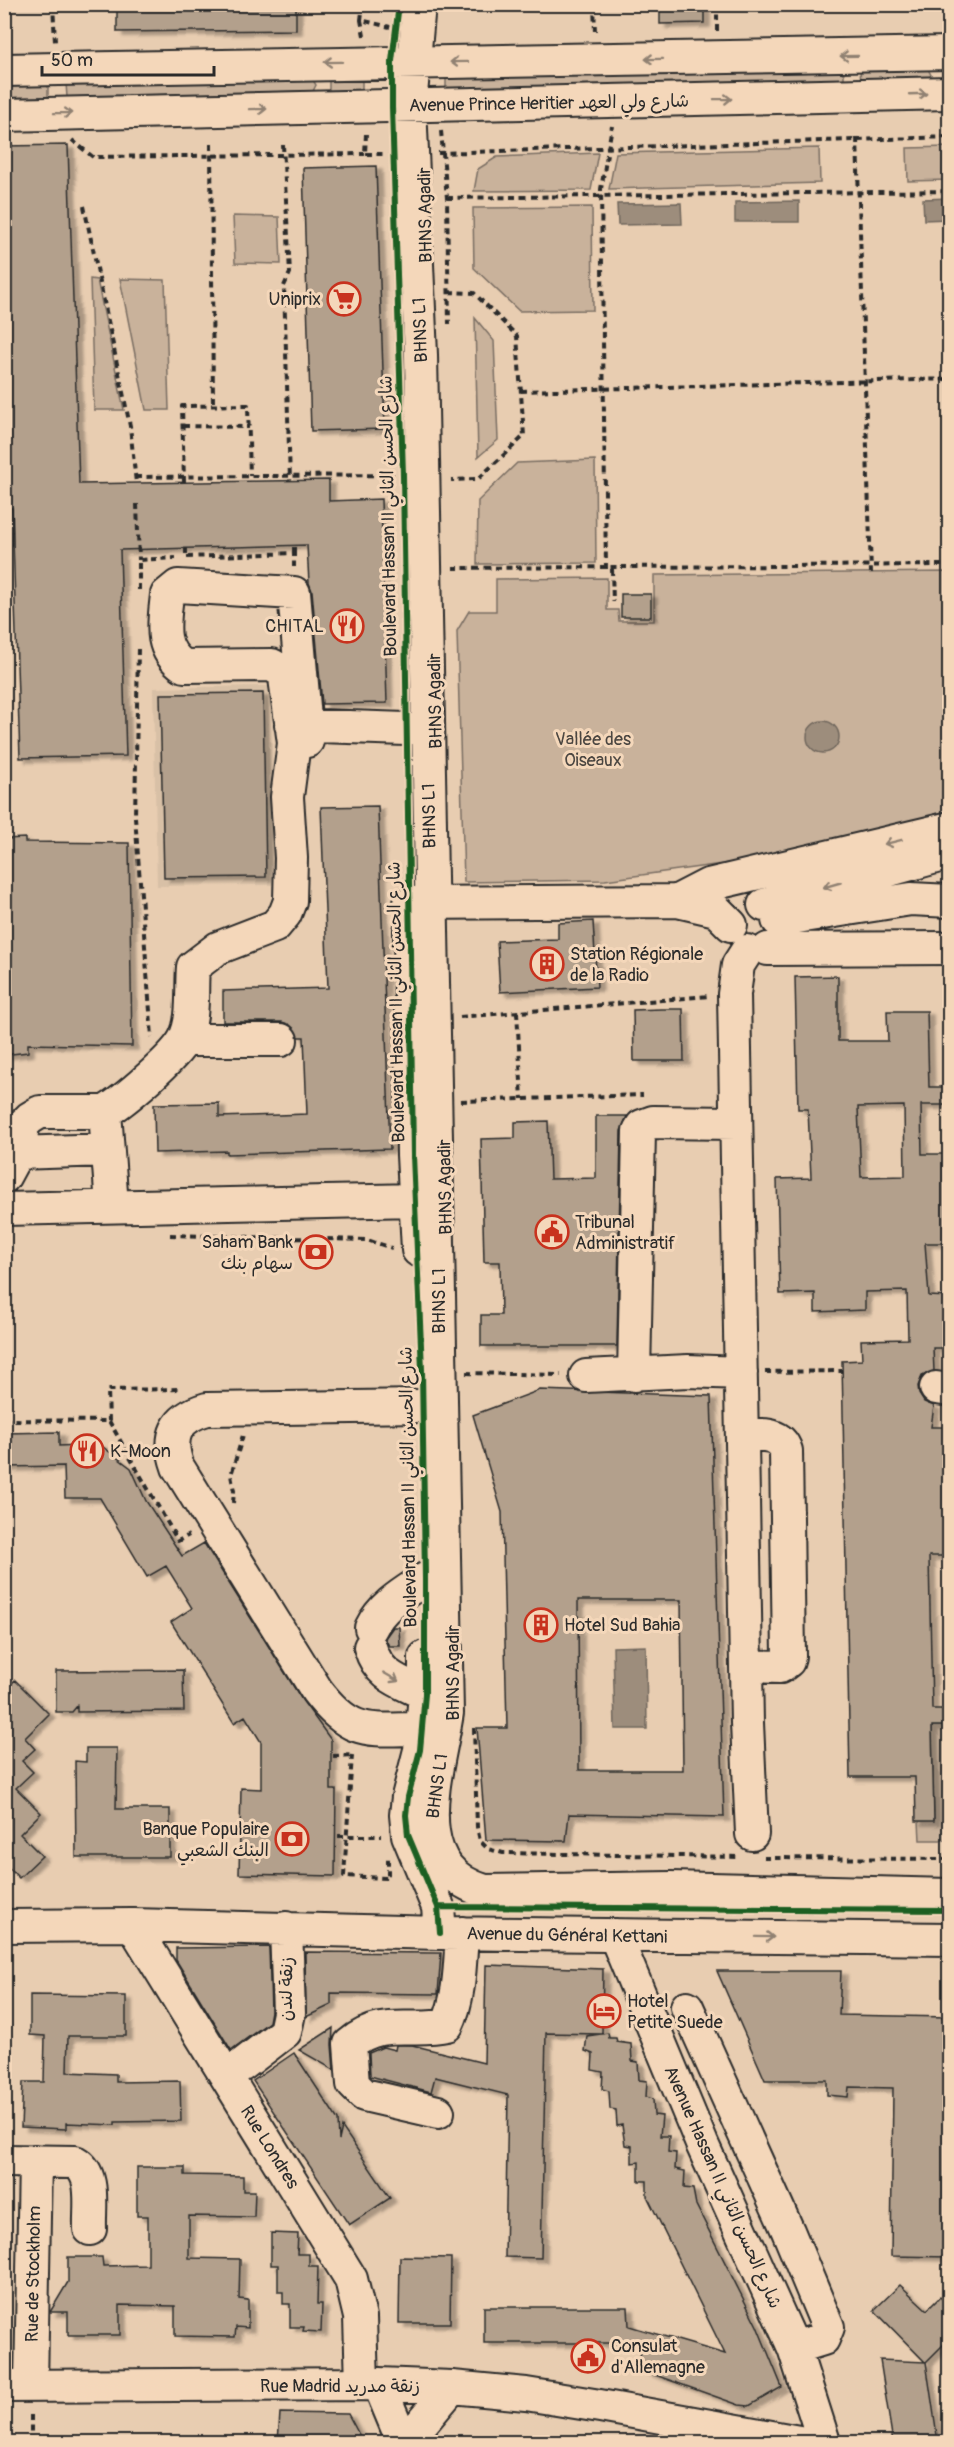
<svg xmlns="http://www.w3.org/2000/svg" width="954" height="2447" viewBox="0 0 954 2447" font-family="Pangolin,'Playpen Sans Arabic',sans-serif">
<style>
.built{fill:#d8c0a6}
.green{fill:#c9b29b;stroke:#7a6e63;stroke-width:1.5}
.water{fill:#9d8d7c;stroke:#6f665c;stroke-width:1.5}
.building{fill:#b3a08c;stroke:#2b2b2b;stroke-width:1.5;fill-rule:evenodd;filter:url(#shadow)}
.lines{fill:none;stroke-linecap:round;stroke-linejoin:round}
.minor-casing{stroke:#2b2b2b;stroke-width:36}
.path{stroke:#2b2b2b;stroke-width:4;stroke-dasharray:6 4.5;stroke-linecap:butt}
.minor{stroke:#f4d7ba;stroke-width:32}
.cycleway-casing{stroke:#f4d7ba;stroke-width:10}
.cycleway{stroke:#1b5e20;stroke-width:6}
.oneway{stroke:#908172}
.labels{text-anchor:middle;stroke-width:6;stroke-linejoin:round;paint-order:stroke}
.street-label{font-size:18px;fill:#2b2b2b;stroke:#f4d7ba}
.poi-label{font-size:18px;fill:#2b2b2b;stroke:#f4d7ba;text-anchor:start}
.park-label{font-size:18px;fill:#4b4641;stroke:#f4d7ba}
</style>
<defs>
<filter id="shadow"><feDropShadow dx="6" dy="4" stdDeviation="1.5" flood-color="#0004"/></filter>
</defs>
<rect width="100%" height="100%" fill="#e8cdb1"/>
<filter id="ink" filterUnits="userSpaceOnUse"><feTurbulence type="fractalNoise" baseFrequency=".0167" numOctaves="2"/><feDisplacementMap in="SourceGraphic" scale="12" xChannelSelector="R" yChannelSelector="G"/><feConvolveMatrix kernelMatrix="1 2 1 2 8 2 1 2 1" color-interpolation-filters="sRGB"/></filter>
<g filter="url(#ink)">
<path class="built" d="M268 686 272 885 157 886 153 688Z"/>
<path class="green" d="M860 69H928L931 75 929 79 861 83Z
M838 70 844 74V82L446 91V77Z
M311 77 316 85 313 91 67 97 66 83Z
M362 77V92H329V78Z
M48 83V97L5 98 4 84Z
M949 147V180L908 181 907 148Z
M819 148 820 183 609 189 616 153Z
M598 153 591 190 474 191 478 169 497 157Z
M399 161 416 637H410Z
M592 207 593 310 519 311 474 268 473 208Z
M233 216 279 217 281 264 235 263Z
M90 279 97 280 124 410H94Z
M120 279 165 280 169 410H146Z
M475 318 494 341 498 440 478 457Z
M595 460 596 563 477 564 478 501 517 463Z
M949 572V815L751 860 605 880 464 882 457 631 469 611H496V579L607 578V610H618L619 621H654V575Z
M932 1726H949V1840H920L919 1821 934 1820Z"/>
<path class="water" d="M949 198V219L924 220 923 199Z
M799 201V222H735V202Z
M681 203 682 224 618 225 617 204Z
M807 737a16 16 0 1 1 32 0a16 16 0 1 1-32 0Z
M646 1646 647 1729H615L613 1647Z"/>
<path class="building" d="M117 4H296V30L117 32Z
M660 4H704V23L660 24Z
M68 145 79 484 329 480V501L381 499 387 703 322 704 312 591 309 583 307 545 120 550 126 756 20 758 12 508H4V146Z
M376 166 385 429 311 431 303 168Z
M621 594H651V617H621Z
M263 693 266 877 164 878 160 694Z
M378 806 390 1149 227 1154V1151L155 1153 154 1104 219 1103V1117L307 1114 304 1037H298L290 1025 282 1022H223V991L328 988 321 807Z
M25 838V842L129 843 132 1046 28 1044V1052L4 1055V839Z
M593 921 597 987 500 992 497 941 558 939V923Z
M838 976V1041H888L887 1011H927L929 1087H950V1105H921L922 1154H950V1243H925L929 1296 950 1297V1348H933L934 1371 922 1376 918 1386 919 1394 924 1402 934 1406 931 1427H950V1556H929L932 1709H950V1726H932L934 1821H916L915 1777H850L842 1361 862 1360 861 1340 908 1339 907 1291 865 1292V1310L815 1312V1293L780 1294 777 1179 811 1178 808 1109H798L795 977ZM904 1106 905 1176 861 1177 858 1107Z
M661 1009H683L684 1061H634L633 1010Z
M596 1116H627L621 1131 617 1346H481V1315H501L500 1262H484L481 1139 515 1138V1122L548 1121 550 1179 596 1178Z
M540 1390 711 1396 724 1817 569 1814 566 1841 486 1840 477 1728H507L502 1512 473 1415ZM578 1600H681L683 1770H579Z
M59 1432V1446L99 1444 131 1468 146 1501 182 1556 204 1543 302 1700 331 1740V1790H336L335 1876 239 1874 241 1788 261 1789V1742L245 1716 234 1723 171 1622 192 1608 166 1566 147 1577 100 1498H65L64 1466 4 1467V1433Z
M393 1627H399L400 1646H389L385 1638Z
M183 1670 184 1711 77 1712V1706L72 1712H56V1671Z
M15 1680 49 1714 25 1738 35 1749 22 1761 33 1772 16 1788 41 1813 20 1834 42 1856 19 1878 4 1863V1691Z
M86 1748H117L116 1809H170V1857H76L75 1761 86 1762Z
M269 1947 271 2011 269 2022 231 2050 176 1960V1948Z
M305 1952 441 1953 438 1994 331 1993V2005L306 2017Z
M486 1965 603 1969 602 2034 546 2033 541 2258 505 2257 508 2095 435 2077 431 2092 370 2076 369 2053 383 2047 395 2050 396 2045H412L484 2063Z
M717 1971H841L839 2015 950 2017V2257L891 2256 893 2088 849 2087 848 2097 827 2095V2080H765Z
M30 1995 126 1996V2036H68L67 2072 116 2074V2082L180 2081 181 2121 115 2122V2125L66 2123V2129L21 2127 23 2082H44L45 2036 30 2035Z
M333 2028 332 2045 334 2070 299 2050Z
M608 2033 609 2038H616L617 2042 631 2044 632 2061 638 2062 639 2080 647 2081 646 2097 653 2099 654 2115 662 2116 660 2136H669L668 2152 676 2153 675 2169 685 2171 684 2188 693 2189 696 2205 757 2326 782 2387 749 2406 739 2405 641 2370 640 2343H484V2307H628L629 2326 725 2354 647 2196V2181H639V2162L632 2163V2146L625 2145 622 2125 617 2126 616 2110 610 2109 609 2091 602 2089 603 2072 592 2070 593 2054 585 2051 587 2036Z
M294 2053 338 2120 339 2140 342 2127 390 2198 349 2225 253 2081Z
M137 2167H185V2175L243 2176V2191H255L254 2217 189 2216V2258L240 2259 239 2299 248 2300V2328L236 2327 235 2337 175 2336V2306L120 2305V2335H68V2312H50L68 2282V2257H102L103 2266 148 2265V2216H137Z
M271 2233 298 2234 297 2254H309V2266H318L317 2304H322L321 2332 303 2331 304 2327H290V2304H283V2292H278V2265H271Z
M400 2257 451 2258 450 2323H399Z
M900 2285 927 2310 940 2297 950 2306V2338L926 2362 938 2442H893L880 2360 925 2362 874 2310Z
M280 2413 348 2414 363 2442H278Z"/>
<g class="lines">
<g class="minor-casing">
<path id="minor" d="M419 4 410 106 421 355 447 1713C438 1773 403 1867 485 1891L671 1888 950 1895
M4 70 950 53
M4 115 950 93
M291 725 406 729
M677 901 708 885 950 828
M410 903 677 901 716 910 731 925
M764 905 950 853
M778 920 911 899 950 901
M410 931 413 1155 418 1250
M768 949 950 948
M747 951 738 965 734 994 747 1723 752 1834
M184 1040H281
M17 1153 107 1150
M4 1177 17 1153 24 1124 30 1118 40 1112H105
M112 1206 105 1112C123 1102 174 1058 184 1040 195 1020 191 989 193 967L218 948 275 926 285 914 290 901 291 858 287 797 294 743 285 678 281 671 272 665 184 666C158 649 164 623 167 595L178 586 294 593 307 741
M4 1209 416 1200
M634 1375 639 1131 642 1126 653 1122 736 1123
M586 1376 688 1371 741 1373
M936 1388 950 1390
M422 1406 207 1409C175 1418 167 1437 178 1467L317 1691C352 1737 369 1729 422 1729
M742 1435C759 1435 780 1431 786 1451L789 1656 788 1661 780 1667 746 1666
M371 1628C382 1605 404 1593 425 1579
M370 1647C379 1677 399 1681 425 1694
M425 1657V1694L420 1750 408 1797 406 1815 408 1835 438 1907 440 1933
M133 1925 351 2279 360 2317 362 2384
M4 1926 133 1925 440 1933 950 1939
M615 1935 702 2144 794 2348 824 2442
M687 2007 788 2231 828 2327 823 2339 794 2348
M242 2065 285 2032 289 2013 286 1928
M438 2112 364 2095 353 2084 350 2044C381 2017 411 2033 447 2025 460 1999 460 1962 462 1933
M4 2161 75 2162C96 2174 89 2206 90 2229
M379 2384 403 2442
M4 2386 379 2384 452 2387 526 2394 600 2406 799 2442
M31 2386 35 2161
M406 2442 452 2387"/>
</g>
<path class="path" d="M53 4 55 42
M594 4 595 33
M361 20 363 4
M717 31V4
M364 36 361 20 390 27
M441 131 447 198 449 324
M366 134 365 154H385
M857 138 871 573
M72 140 93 157 365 154
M211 144 213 405
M283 145 290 273 284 286 290 481
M438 153 950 137
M447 198 950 191
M84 206 130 426 136 483
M449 292 474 293 517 336 524 436 478 479 451 480
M521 391 950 379
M183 426 249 427
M136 477 396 475
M184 482 182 406 248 405 250 476
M137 504 139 560
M186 548V557
M294 553V545
M187 557 294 553V567
M453 568 950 565
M606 569 601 189 612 126
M612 569 613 602
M139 590V560L176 558
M138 649 135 817 152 1037
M517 1012 522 1099
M460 1017 709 996
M461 1101 643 1095
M170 1235 367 1240 392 1248
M765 1372 842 1371
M466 1373 561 1375
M4 1420 109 1421 178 1541 189 1535
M109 1421 108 1390 181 1389
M233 1503 234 1491 231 1475 243 1435
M474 1728 477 1827 480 1841 488 1849 503 1853 739 1857
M352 1755 344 1876 388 1878V1858
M333 1756 354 1755
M338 1836H381
M764 1858 950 1859
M31 2442V2411"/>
<use href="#minor" class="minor"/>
<g class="cycleway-casing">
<path id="cycleway" d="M399 4 392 61V107L403 475 413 1155 422 1370 425 1579V1694L420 1750 408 1797 406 1815 408 1835 438 1907 440 1933
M438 1907 950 1910"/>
</g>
<use href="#cycleway" class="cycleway"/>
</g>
<defs><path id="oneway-shaft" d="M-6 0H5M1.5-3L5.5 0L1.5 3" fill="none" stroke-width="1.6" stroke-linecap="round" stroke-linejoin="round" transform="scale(1.5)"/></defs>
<g class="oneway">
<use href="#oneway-shaft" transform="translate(849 56) rotate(179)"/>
<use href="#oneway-shaft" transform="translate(654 59) rotate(179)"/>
<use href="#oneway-shaft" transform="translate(333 62) rotate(179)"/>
<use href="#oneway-shaft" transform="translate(459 62) rotate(179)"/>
<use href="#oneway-shaft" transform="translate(918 94) rotate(-2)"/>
<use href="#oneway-shaft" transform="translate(723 99) rotate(-1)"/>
<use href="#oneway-shaft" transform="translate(258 109) rotate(-1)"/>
<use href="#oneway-shaft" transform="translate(63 113) rotate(-1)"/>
<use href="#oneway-shaft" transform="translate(893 842) rotate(166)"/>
<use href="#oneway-shaft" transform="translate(832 885) rotate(164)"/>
<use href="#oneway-shaft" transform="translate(391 1677) rotate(30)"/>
<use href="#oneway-shaft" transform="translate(765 1937) rotate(1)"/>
</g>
</g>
<defs>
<g id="supermarket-ring" transform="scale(1.725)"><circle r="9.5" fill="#f4d7ba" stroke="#c8321e" stroke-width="1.5"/><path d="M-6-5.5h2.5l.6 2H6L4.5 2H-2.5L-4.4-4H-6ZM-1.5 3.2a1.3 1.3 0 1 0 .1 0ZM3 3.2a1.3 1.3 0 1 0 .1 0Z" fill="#c8321e"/></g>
<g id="restaurant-ring" transform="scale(1.725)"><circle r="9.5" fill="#f4d7ba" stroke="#c8321e" stroke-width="1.5"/><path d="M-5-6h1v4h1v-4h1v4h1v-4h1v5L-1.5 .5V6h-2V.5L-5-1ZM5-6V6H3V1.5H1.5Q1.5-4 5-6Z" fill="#c8321e"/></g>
<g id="building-ring" transform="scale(1.725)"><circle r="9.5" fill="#f4d7ba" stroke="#c8321e" stroke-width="1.5"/><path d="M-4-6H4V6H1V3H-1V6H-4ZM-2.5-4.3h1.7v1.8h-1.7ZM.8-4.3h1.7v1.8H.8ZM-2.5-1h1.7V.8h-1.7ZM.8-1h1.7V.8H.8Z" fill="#c8321e"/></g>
<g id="civic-ring" transform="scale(1.725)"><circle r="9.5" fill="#f4d7ba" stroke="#c8321e" stroke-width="1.5"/><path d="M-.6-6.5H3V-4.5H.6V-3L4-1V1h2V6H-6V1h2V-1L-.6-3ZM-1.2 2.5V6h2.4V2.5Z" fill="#c8321e"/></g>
<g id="bank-ring" transform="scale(1.725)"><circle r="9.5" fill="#f4d7ba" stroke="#c8321e" stroke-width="1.5"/><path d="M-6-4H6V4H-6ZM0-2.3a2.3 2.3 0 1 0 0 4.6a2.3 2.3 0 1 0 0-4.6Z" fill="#c8321e"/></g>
<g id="hotel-ring" transform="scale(1.725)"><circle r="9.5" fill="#f4d7ba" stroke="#c8321e" stroke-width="1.5"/><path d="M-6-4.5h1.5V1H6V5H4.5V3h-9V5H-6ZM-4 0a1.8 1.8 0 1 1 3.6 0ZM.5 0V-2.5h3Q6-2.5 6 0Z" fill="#c8321e"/></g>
</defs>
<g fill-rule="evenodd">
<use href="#supermarket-ring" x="344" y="299"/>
<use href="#restaurant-ring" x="347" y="626"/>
<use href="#building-ring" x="547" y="964"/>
<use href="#civic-ring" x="552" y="1232"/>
<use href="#bank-ring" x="316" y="1252"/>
<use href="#restaurant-ring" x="87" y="1451"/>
<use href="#building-ring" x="541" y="1625"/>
<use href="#bank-ring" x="292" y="1839"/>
<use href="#hotel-ring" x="604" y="2011"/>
<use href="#civic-ring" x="588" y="2356"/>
</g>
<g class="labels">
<g class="street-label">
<text transform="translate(549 103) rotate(-1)" y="6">Avenue Prince Heritier شارع ولي العهد</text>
<text transform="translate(425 215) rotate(-91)" y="6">BHNS Agadir</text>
<text transform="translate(420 330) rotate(-92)" y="6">BHNS L1</text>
<text transform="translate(388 516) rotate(-91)" y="6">Boulevard Hassan II شارع الحسن الثاني</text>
<text transform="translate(435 701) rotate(-91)" y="6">BHNS Agadir</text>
<text transform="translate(429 816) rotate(-91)" y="6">BHNS L1</text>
<text transform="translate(396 1002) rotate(-91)" y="6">Boulevard Hassan II شارع الحسن الثاني</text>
<text transform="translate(445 1187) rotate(-91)" y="6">BHNS Agadir</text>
<text transform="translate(439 1301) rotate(-90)" y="6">BHNS L1</text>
<text transform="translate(408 1487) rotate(-91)" y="6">Boulevard Hassan II شارع الحسن الثاني</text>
<text transform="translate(453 1673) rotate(-90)" y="6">BHNS Agadir</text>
<text transform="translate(437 1786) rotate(-82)" y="6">BHNS L1</text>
<text transform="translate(567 1935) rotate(1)" y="6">Avenue du Général Kettani</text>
<text transform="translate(286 1989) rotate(-89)" y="6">زنقة لندن</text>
<text transform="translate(270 2147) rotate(58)" y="6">Rue Londres</text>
<text transform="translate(723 2187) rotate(66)" y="6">Avenue Hassan II شارع الحسن الثاني</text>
<text transform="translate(33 2274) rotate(-89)" y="6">Rue de Stockholm</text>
<text x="340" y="2392">Rue Madrid زنقة مدريد</text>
</g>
<g class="poi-label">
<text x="321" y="305" text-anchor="end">Uniprix</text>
<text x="324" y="632" text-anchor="end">CHITAL</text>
<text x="570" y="960">Station Régionale<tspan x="570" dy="21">de la Radio</tspan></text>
<text x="575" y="1228">Tribunal<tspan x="575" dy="21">Administratif</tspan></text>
<text x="293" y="1248" text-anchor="end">Saham Bank<tspan x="293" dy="21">سهام بنك</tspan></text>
<text x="110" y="1457">K-Moon</text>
<text x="564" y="1631">Hotel Sud Bahia</text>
<text x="269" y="1835" text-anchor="end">Banque Populaire<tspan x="269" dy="21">البنك الشعبي</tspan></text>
<text x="627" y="2007">Hotel<tspan x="627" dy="21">Petite Suede</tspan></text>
<text x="611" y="2352">Consulat<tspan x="611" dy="21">d'Allemagne</tspan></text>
</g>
<g class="park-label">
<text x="593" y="745">Vallée des<tspan x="593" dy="21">Oiseaux</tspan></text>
</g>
</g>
<rect width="954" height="2447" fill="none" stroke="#f4d7ba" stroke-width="24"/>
<rect x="12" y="12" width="930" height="2423" fill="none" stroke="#2b2b2b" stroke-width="2" filter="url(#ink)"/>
<path d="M42 66v9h172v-9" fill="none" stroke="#2b2b2b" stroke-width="3"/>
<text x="51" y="66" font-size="18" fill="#2b2b2b" stroke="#f4d7ba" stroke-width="4.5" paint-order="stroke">50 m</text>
</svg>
